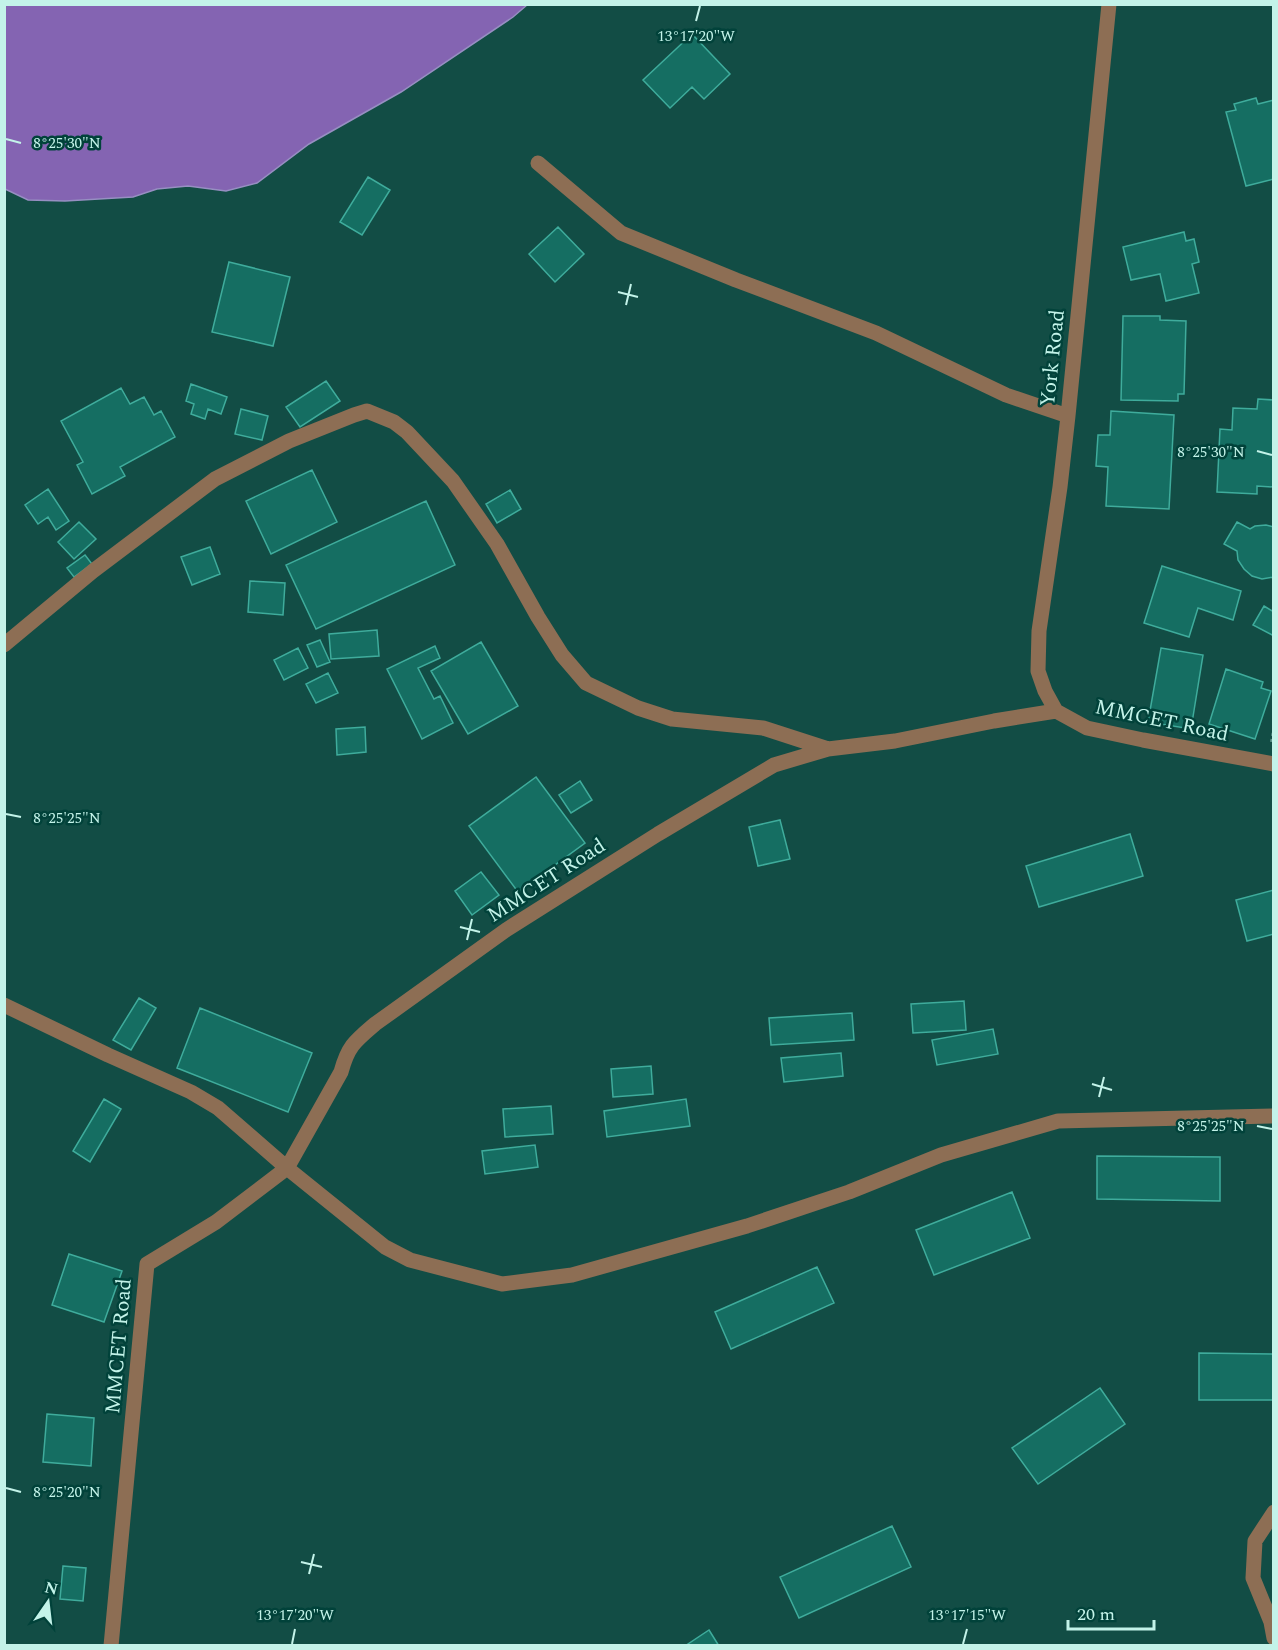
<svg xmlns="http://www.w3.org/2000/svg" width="1278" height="1650" viewBox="0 0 1278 1650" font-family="Spectral,serif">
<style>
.water{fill:#8464b2;stroke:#978fc2;stroke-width:1.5}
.building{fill:#156e62;stroke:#3fac9c;stroke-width:1.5}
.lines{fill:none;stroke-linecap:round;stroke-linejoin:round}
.path{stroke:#5f968d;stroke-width:4;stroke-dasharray:3 3;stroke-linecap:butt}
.minor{stroke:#8d6e54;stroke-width:15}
.ticks{fill:none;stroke:#c3f3e9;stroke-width:2}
.labels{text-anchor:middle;stroke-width:5;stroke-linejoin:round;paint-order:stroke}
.street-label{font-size:21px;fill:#c3f3e9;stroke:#01423a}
.ticks-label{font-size:15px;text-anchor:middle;fill:#c3f3e9;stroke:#01423a;stroke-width:5;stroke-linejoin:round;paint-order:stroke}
</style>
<rect width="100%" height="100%" fill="#124d45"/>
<path class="water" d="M5 4H527V5L513 17 401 92 309 144 257 183 226 191 188 186 157 189 133 197 65 201 28 200 5 189Z"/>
<path class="building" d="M692 34 730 74 704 99 692 87 670 108 643 80Z
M1256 98 1258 104 1274 100V179L1246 186 1226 112 1236 110 1234 104Z
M368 177 390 190 362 235 340 222Z
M558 227 584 254 555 282 529 254Z
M1184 232 1186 241 1194 239 1199 262 1192 264 1199 293 1166 301 1160 274 1131 280 1123 247Z
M229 262 290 277 273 346 212 332Z
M1123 316H1160V320L1186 321 1184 394H1178V401L1121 400Z
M326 381 340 401 300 427 286 407Z
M191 384 227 397 221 414 208 409 205 419 191 414 194 404 186 401Z
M121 388 130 404 144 397 154 415 161 411 175 437 120 467 125 476 92 494 77 465 83 462 61 421Z
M1258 399 1274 400V487L1257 486V494L1217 492 1220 429 1232 430 1233 408 1257 409Z
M241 409 268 416 262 440 235 434Z
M1111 411 1174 415 1169 509 1106 506 1108 467 1096 466 1098 435H1110Z
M312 470 337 522 271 554 246 501Z
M48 489 69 521 56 530 48 517 38 524 25 505Z
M510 490 521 509 497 523 486 504Z
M426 501 455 565 316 629 286 565Z
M79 522 96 539 74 559 58 542Z
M1237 522 1250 529 1255 526 1266 525 1274 527V577L1262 579 1252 576 1244 569 1238 560 1237 551 1224 544Z
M210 547 220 574 192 585 181 557Z
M85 555 92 564 74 577 67 568Z
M1162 566 1241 591 1233 620 1198 608 1189 637 1144 623Z
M250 581 285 583 283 615 248 612Z
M1264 606 1274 612V636L1253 625Z
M377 630 379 656 331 659 329 634Z
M320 640 330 662 317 667 307 645Z
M481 642 518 706 468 734 431 671Z
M435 646 440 658 418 668 434 699 440 696 453 723 422 739 387 669Z
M298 648 308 668 284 680 274 660Z
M1161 648 1203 655 1191 729 1148 722Z
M1226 669 1263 682 1261 688 1271 691 1255 739 1209 724Z
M328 673 338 693 316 703 306 684Z
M365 727 366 752 337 755 336 729Z
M536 777 585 843 518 892 469 826Z
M580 781 592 800 571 813 559 795Z
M780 820 790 859 758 866 749 827Z
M1130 834 1143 876 1039 907 1026 866Z
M481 872 499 895 472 915 455 891Z
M1274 890V934L1247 941 1236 900Z
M139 998 156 1008 131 1050 113 1040Z
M964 1001 966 1030 913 1033 911 1004Z
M200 1008 312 1053 288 1112 177 1068Z
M852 1013 854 1040 771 1045 769 1018Z
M993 1029 998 1054 937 1065 932 1040Z
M841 1053 843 1076 784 1082 781 1058Z
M651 1066 653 1094 613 1097 611 1069Z
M104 1099 121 1109 90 1162 73 1151Z
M686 1099 690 1126 607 1137 604 1111Z
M551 1106 553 1134 505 1137 503 1109Z
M535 1145 538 1167 485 1174 482 1151Z
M1097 1156 1220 1157V1201L1097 1199Z
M1012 1192 1030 1238 934 1275 916 1230Z
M69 1254 122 1271 104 1322 52 1305Z
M817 1267 834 1303 731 1349 715 1312Z
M1199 1353 1274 1354V1400H1199Z
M1100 1388 1125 1424 1038 1484 1012 1448Z
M47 1414 94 1418 91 1466 43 1462Z
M892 1526 911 1567 799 1618 780 1577Z
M63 1566 86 1568 83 1601 60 1599Z
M709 1630 719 1646H685Z"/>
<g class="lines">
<path class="path" d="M1272 742 1274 731"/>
<path class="minor" d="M538 163 621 233 736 280 876 333 1006 395 1068 416
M4 645 93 571 215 479 289 441 354 415 367 411 394 422 407 432 453 481 497 544 538 617 562 655 586 683 638 708 672 719 763 728 828 749
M1056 711 1045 691 1038 671 1039 631 1060 487 1068 416 1109 4
M4 1005 108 1055 191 1092 218 1108 287 1168 385 1247 410 1260 502 1284 572 1275 747 1226 849 1192 941 1155 1058 1121 1274 1116
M1274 1512 1255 1541 1253 1578 1271 1622 1274 1638
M111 1646 147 1264 216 1222 287 1168 341 1072C348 1046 355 1041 375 1024L506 930 658 834 774 765 828 749 895 741 994 721 1056 711 1087 728 1143 740 1274 764"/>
</g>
<path class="ticks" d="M696 21 700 6M6 139 21 143M618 292 638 297M626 305 631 284M1257 451 1272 455M6 814 21 817M460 927 480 932M467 940 472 919M1092 1084 1112 1090M1099 1097 1104 1077M1257 1126 1272 1129M6 1488 21 1492M301 1562 322 1567M309 1574 314 1554M292 1644 295 1629M963 1644 967 1629"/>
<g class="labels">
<g class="street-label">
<text transform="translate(1052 358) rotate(-84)" y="7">York Road</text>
<text transform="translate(1162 720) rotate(12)" y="7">MMCET Road</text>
<text transform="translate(546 880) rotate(-33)" y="7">MMCET Road</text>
<text transform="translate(118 1346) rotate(-85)" y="7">MMCET Road</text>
</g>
</g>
<g class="ticks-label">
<text x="696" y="41">13°17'20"W</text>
<text x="67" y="148">8°25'30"N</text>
<text x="1211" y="457">8°25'30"N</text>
<text x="67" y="823">8°25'25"N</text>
<text x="1211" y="1131">8°25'25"N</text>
<text x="67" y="1497">8°25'20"N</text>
<text x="295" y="1620">13°17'20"W</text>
<text x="967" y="1620">13°17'15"W</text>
</g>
<rect width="1278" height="1650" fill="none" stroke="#c3f3e9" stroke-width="12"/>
<g transform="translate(48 1602) rotate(14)" stroke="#01423a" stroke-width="4.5" paint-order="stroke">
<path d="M0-4.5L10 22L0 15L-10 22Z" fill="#c3f3e9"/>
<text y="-9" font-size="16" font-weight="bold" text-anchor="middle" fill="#c3f3e9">N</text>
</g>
<path d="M1068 1620v9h86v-9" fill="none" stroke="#c3f3e9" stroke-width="3"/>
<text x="1077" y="1620" font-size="18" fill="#c3f3e9" stroke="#01423a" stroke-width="4.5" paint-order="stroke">20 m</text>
</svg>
